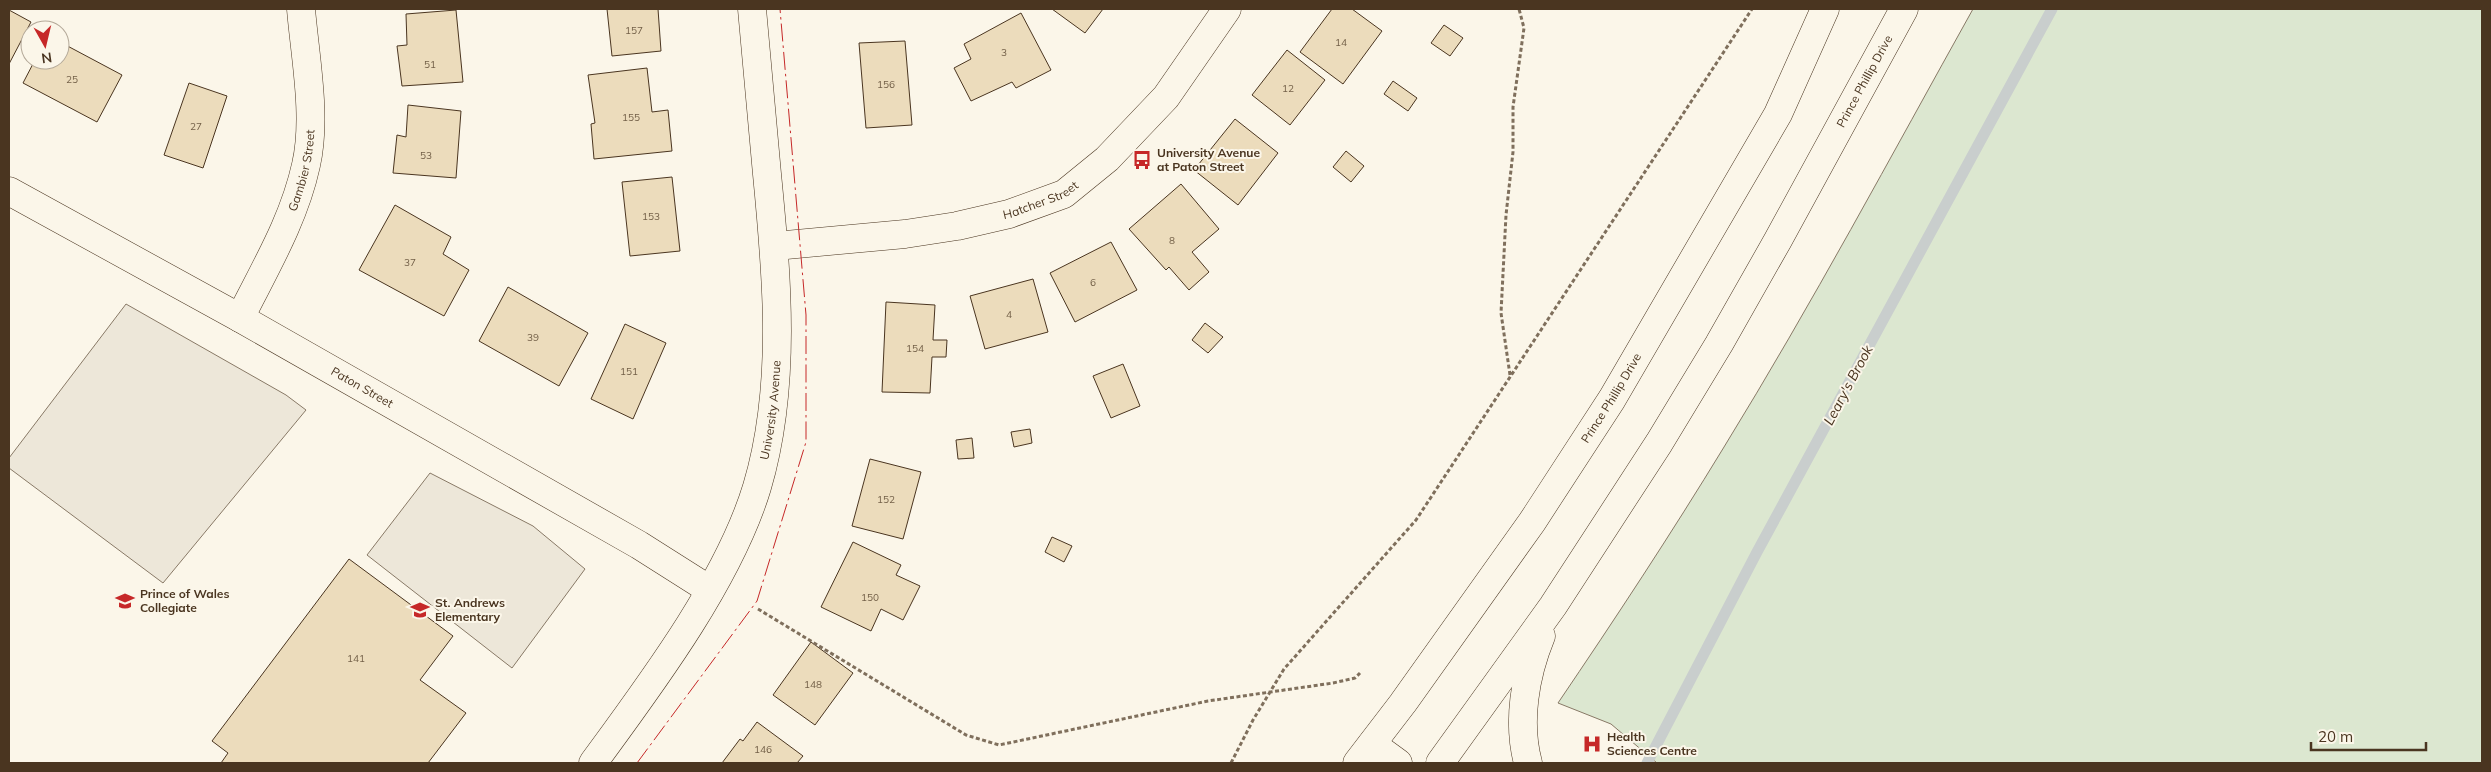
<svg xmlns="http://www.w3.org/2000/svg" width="2491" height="772" viewBox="0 0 2491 772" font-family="Mulish,sans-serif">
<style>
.green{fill:#dce7d0;stroke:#887966}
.parking{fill:#ede7d9;stroke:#887966}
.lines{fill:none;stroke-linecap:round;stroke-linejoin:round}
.stream{stroke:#c9cecd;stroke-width:11}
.building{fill:#ecdcbc;stroke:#4a3520}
.minor-casing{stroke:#4a3520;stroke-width:29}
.major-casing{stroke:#4a3520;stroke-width:29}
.path{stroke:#7f6f5c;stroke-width:3;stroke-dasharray:4 2.5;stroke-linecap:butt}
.minor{stroke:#fbf6e9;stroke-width:28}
.major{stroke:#fbf6e9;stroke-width:28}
.power{stroke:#c62828;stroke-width:1;stroke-dasharray:18 4 2.5 4;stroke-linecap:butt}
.labels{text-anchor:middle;stroke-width:4;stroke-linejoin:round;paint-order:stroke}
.number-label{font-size:10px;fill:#725f47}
.street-label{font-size:12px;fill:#4a3520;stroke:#fbf6e9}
.poi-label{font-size:12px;font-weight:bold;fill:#4a3520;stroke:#fbf6e9;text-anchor:start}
.water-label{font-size:14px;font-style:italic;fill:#4a3520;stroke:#fbf6e9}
</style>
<rect width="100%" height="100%" fill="#fbf6e9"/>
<path class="green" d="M1973 9H2482V763H1657L1611 724 1558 703C1615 619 1671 534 1724 447 1812 304 1891 156 1973 9Z"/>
<path class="parking" d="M126 304 286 395 306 410 163 583 9 468V458Z
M430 473 533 526 585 569 512 668 367 555Z"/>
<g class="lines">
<path class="stream" d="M1647 763 1757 552 2052 9"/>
</g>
<path class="building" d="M607 9H658L661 51 612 56Z
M1052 9H1103L1085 33Z
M1332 9H1352L1382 31 1343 84 1300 52Z
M9 10 31 22 9 64Z
M456 10 463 82 402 86 397 46 407 45 406 14Z
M1021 13 1051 70 1016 88 1012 82 971 101 954 68 971 59 964 44Z
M1444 25 1463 38 1450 56 1431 43Z
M905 41 912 125 866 128 859 43Z
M60 42 122 75 97 122 23 83 35 60H60Z
M1287 50 1325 80 1290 125 1252 95Z
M647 68 652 112 668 110 672 151 594 159 591 124 595 123 588 75Z
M1393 81 1417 98 1408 111 1384 94Z
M189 83 227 96 203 168 164 155Z
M408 105 461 111 456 178 393 173 397 135 406 137Z
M1235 119 1278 153 1238 205 1194 170Z
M1346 151 1364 166 1351 182 1333 167Z
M672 177 680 251 630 256 622 182Z
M1181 184 1219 229 1192 252 1209 272 1189 290 1169 267 1166 270 1129 229Z
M395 205 451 237 443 254 469 270 444 316 359 270Z
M1111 242 1137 290 1075 322 1050 273Z
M1033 279 1048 332 985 349 970 296Z
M508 287 588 333 559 386 479 341Z
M886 302 935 305 933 340H947L946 357H932L930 393 882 392Z
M1205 323 1223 337 1208 353 1192 340Z
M625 324 666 343 633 419 591 399Z
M1123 364 1140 406 1111 418 1093 376Z
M1030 429 1032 443 1014 447 1011 432Z
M972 438 974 458 958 459 956 440Z
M870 459 921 472 903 539 852 526Z
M1052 537 1072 546 1064 562 1045 552Z
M853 542 901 565 896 575 920 586 903 620 881 609 871 631 821 607Z
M349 559 453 636 420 680 466 713 428 763H221L228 753 212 741Z
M811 642 853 673 815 725 773 695Z
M757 722 803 756 797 763H722L740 739 743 741Z"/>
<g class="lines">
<g class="minor-casing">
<g id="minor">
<path id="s1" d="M9 191 240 318 639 545 710 590"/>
<path id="s2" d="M775 246 905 234 957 226 1009 214 1064 194 1107 159 1166 97 1227 9"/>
<path id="s3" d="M240 318C265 268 294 220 306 165 317 117 305 57 301 9"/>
<path d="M1372 744 1398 763"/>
<path id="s4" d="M593 763C651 684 729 580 757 487 787 386 777 276 767 174 762 119 757 64 752 9"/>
</g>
</g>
<g class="major-casing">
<g id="major">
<path id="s5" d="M1357 763 1403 703 1532 522 1612 399 1778 114 1825 9"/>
<path id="s6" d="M1440 763 1553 606 1659 443 1719 344 1778 240 1904 9"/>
<path d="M1528 763C1517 722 1525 675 1541 636"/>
</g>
</g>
<path class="path" d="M1510 375 1501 313 1506 215 1513 152V107L1524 28 1519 9
M758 609 966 735 999 745 1208 701 1333 683 1355 678 1360 673
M1231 763 1253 720 1284 669 1416 520 1752 9"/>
<use href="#minor" class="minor"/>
<use href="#major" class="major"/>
<path class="power" d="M637 763 757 601 806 442V315L780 9"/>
</g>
<defs>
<g id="bus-bare" transform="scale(1.5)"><path d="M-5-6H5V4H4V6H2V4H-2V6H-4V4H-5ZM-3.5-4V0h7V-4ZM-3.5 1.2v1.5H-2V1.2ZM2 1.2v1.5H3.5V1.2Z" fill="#c62828" stroke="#fbf6e9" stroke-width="2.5" paint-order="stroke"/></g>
<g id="school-bare" transform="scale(1.5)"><path d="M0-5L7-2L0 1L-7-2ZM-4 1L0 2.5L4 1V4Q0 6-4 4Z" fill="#c62828" stroke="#fbf6e9" stroke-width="2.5" paint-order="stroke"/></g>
<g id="hospital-bare" transform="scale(1.5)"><path d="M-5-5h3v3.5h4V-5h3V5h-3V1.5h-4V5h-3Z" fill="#c62828" stroke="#fbf6e9" stroke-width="2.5" paint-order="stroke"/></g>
</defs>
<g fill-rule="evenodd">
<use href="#bus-bare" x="1142" y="160"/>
<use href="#school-bare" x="125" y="601"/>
<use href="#school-bare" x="420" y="610"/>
<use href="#hospital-bare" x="1592" y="744"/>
</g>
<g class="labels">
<g class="number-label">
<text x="634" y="34">157</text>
<text x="1341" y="46">14</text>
<text x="1004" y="56">3</text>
<text x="430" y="68">51</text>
<text x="72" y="83">25</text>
<text x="886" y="88">156</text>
<text x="1288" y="92">12</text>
<text x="631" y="121">155</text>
<text x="196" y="130">27</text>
<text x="426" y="159">53</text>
<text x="651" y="220">153</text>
<text x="1172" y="244">8</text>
<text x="410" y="266">37</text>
<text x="1093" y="286">6</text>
<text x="1009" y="318">4</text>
<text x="533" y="341">39</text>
<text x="915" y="352">154</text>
<text x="629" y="375">151</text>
<text x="886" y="503">152</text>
<text x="870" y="601">150</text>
<text x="356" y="662">141</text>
<text x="813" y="688">148</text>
<text x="763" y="753">146</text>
</g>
<g class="street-label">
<text dy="4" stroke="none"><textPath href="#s6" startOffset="804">Prince Phillip Drive</textPath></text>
<text dy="4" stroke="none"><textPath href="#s3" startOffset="161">Gambier Street</textPath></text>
<text dy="4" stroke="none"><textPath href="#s2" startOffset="271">Hatcher Street</textPath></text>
<text dy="4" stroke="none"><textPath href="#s1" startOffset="404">Paton Street</textPath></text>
<text dy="4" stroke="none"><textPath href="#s5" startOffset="445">Prince Phillip Drive</textPath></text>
<text dy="4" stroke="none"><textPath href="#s4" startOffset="401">University Avenue</textPath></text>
</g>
<g class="poi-label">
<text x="1157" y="157">University Avenue<tspan x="1157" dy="14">at Paton Street</tspan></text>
<text x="140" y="598">Prince of Wales<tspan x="140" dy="14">Collegiate</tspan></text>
<text x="435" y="607">St. Andrews<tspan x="435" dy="14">Elementary</tspan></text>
<text x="1607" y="741">Health<tspan x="1607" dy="14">Sciences Centre</tspan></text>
</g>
<g class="water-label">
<text transform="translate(1848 385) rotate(-62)" y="5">Leary's Brook</text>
</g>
</g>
<rect width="2491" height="772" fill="none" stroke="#4a3520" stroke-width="20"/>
<g transform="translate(45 45) rotate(172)"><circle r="24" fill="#fbf6e9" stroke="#b4a999"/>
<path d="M0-4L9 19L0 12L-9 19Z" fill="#c62828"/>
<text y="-8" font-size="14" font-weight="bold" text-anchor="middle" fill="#4a3520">N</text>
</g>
<path d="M2311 742v8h115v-8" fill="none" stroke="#4a3520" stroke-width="2.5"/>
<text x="2318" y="742" font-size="15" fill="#4a3520" stroke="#fbf6e9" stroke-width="4" paint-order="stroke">20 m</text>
</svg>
